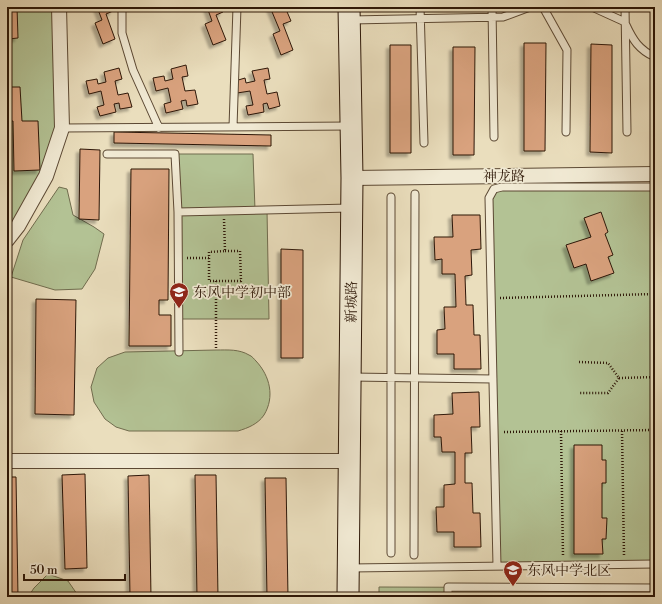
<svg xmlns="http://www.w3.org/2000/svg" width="662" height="604" viewBox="0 0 662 604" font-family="'Libre Bodoni','Noto Serif SC',serif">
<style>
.green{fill:#b3c294;stroke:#706c4e}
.building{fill:#d9a27e;stroke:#2d1707;filter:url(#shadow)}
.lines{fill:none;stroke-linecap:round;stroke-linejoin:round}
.lane-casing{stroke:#5c4934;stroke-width:9}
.street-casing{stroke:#5c4934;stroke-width:16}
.secondary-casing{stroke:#2d1707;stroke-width:23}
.path{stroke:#2d1707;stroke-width:2.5;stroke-dasharray:1 2;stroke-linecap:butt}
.lane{stroke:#f1ead4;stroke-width:7}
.street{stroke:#f1ead4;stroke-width:14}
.secondary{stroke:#f1ead4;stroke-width:21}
.labels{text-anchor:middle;stroke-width:3.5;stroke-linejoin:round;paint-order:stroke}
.street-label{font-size:14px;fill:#2d1707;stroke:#f1ead4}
.poi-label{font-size:14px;fill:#2d1707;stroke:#f1ead4;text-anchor:start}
</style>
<defs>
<filter id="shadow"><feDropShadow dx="-3.5" dy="3.5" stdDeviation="1" flood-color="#0004"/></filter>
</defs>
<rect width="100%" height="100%" fill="#eadebd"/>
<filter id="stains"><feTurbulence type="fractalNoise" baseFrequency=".005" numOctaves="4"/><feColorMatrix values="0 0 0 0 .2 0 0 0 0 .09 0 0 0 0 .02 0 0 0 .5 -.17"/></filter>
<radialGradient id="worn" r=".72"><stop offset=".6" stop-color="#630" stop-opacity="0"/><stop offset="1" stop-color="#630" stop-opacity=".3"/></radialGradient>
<path class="green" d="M7 7H59L62 128 7 240Z
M175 154H253L255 210H267L269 319H178Z
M59 187 67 189 73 215 94 227 104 234 95 269 82 289 55 290 11 277 23 240Z
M655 187V564L497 566 489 198 494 189Z
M216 350C228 350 239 349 249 355 252 356 254 359 256 361 270 376 275 397 264 415 258 424 248 428 238 431H129L116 427 105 419 94 402 91 387 97 368 108 358 125 352Z
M48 574 68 581 77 594 86 597H28L34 588Z
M379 587 655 588V597H379Z"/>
<path class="building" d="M7 7H17L18 38 8 39 9 87H20L22 121H38L40 170 14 171 13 121H7Z
M97 7H112L113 11 106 14 115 39 103 44 95 23 102 20Z
M207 7H221L223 12 216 15 226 40 213 45 205 24 212 21Z
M270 7H285L291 21 283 24 293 50 281 55 273 34 280 31Z
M524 43H546L545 151H524Z
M591 44 612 45V153L590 152Z
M390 45H411V153H390Z
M453 47H475L474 155H453Z
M186 65 188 76 182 77 185 91 195 90 198 104 187 106 186 100 181 101 183 109 166 113 164 104 171 102 168 88 156 91 153 78 164 76 165 81 173 79 171 69Z
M119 68 122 79 115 81 118 95 128 93 132 107 120 109 119 103 114 104 116 112 100 116 97 107 104 105 101 91 89 94 86 81 97 79 98 84 106 82 104 72Z
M268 68 270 79 264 80 267 94 277 92 280 106 269 109 267 103 263 104 264 112 248 115 246 106 253 105 250 91 237 93 235 81 245 78 246 83 255 81 252 71Z
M114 132 271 135V146L114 143Z
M80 149 100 150 99 220 79 219Z
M131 169H169L168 300H159V315H171V346H129Z
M601 212 608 232 605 234 613 255 608 257 614 273 591 281 586 264 574 268 566 245 591 237 584 218Z
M452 215H480L481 249 471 250 472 275 465 276 466 305H473L474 335H480L481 369H454V354H437V330L445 329 444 307H456L455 274H442V259L435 260 434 237H453Z
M281 249 303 250V358H281Z
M36 299 76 300 74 415 35 414Z
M479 392 480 427H471L472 453H465V483H472L473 513H480L481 547H454V532H437L436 507H444V485L455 484V452H442L441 437H434V415L453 414 452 393Z
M574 445H602V460H606V483H602V518H607L606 539H602L603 554H574Z
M85 474 87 568 65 569 62 475Z
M149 475 151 597H130L128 476Z
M195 475H216L218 597H197Z
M7 477H16L18 597H7Z
M265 478H286L288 597H267Z"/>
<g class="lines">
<g class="lane-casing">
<path id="lane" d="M122 7V33L133 70 159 128
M420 7 424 143
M492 7 494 137
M543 7 567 50 566 132
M592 7 625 22
M625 7 627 132
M351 20 503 17 530 7
M626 25C633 40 639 50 655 57
M233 127 237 7
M62 128 349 126
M107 154H175L178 212
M391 197V553
M179 352 178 212 350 208
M351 377 493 379
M414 555 415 194
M497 566 489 198 494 189 502 187H655
M350 568 655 564
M448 597V587L655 588"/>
</g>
<g class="street-casing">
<path id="street" d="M352 178 655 174
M7 240 18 226 46 176 62 128 59 7
M7 461H349"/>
</g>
<g class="secondary-casing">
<path id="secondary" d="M348 597 352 178 349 7"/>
</g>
<path class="path" d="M224 219 225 251
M225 251H240L241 281H209V252Z
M187 258H209
M216 281V350
M500 298 655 294
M579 362 608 363 619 378 608 393H580
M619 378 655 377
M561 431 563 557
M622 431 624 556
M504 432 655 430"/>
<use href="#lane" class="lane"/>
<use href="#street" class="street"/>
<use href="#secondary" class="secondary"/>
</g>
<defs>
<g id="school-pin" transform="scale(1)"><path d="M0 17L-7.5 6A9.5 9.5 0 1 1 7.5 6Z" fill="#8f2418" stroke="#f1ead4"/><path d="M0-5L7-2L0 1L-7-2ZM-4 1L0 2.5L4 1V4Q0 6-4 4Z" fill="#fff"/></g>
</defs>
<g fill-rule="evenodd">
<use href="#school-pin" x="179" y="292"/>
<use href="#school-pin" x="513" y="570"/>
</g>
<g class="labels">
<g class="street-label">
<text transform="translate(504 176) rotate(-1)" y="5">神龙路</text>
<text transform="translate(351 302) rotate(-89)" y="5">新城路</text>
</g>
<g class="poi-label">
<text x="193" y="297">东风中学初中部</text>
<text x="527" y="575">东风中学北区</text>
</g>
</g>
<rect width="662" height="604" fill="none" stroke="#eadebd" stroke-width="24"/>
<rect x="8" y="8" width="646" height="588" fill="none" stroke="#2d1707" stroke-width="2"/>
<rect x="12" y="12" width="638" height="580" fill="none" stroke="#2d1707"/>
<path d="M24 574v6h101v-6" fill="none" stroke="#2d1707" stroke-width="2"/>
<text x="30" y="574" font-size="12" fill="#2d1707" stroke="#f1ead4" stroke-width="3" paint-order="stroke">50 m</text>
<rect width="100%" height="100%" filter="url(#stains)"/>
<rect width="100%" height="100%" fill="url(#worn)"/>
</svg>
